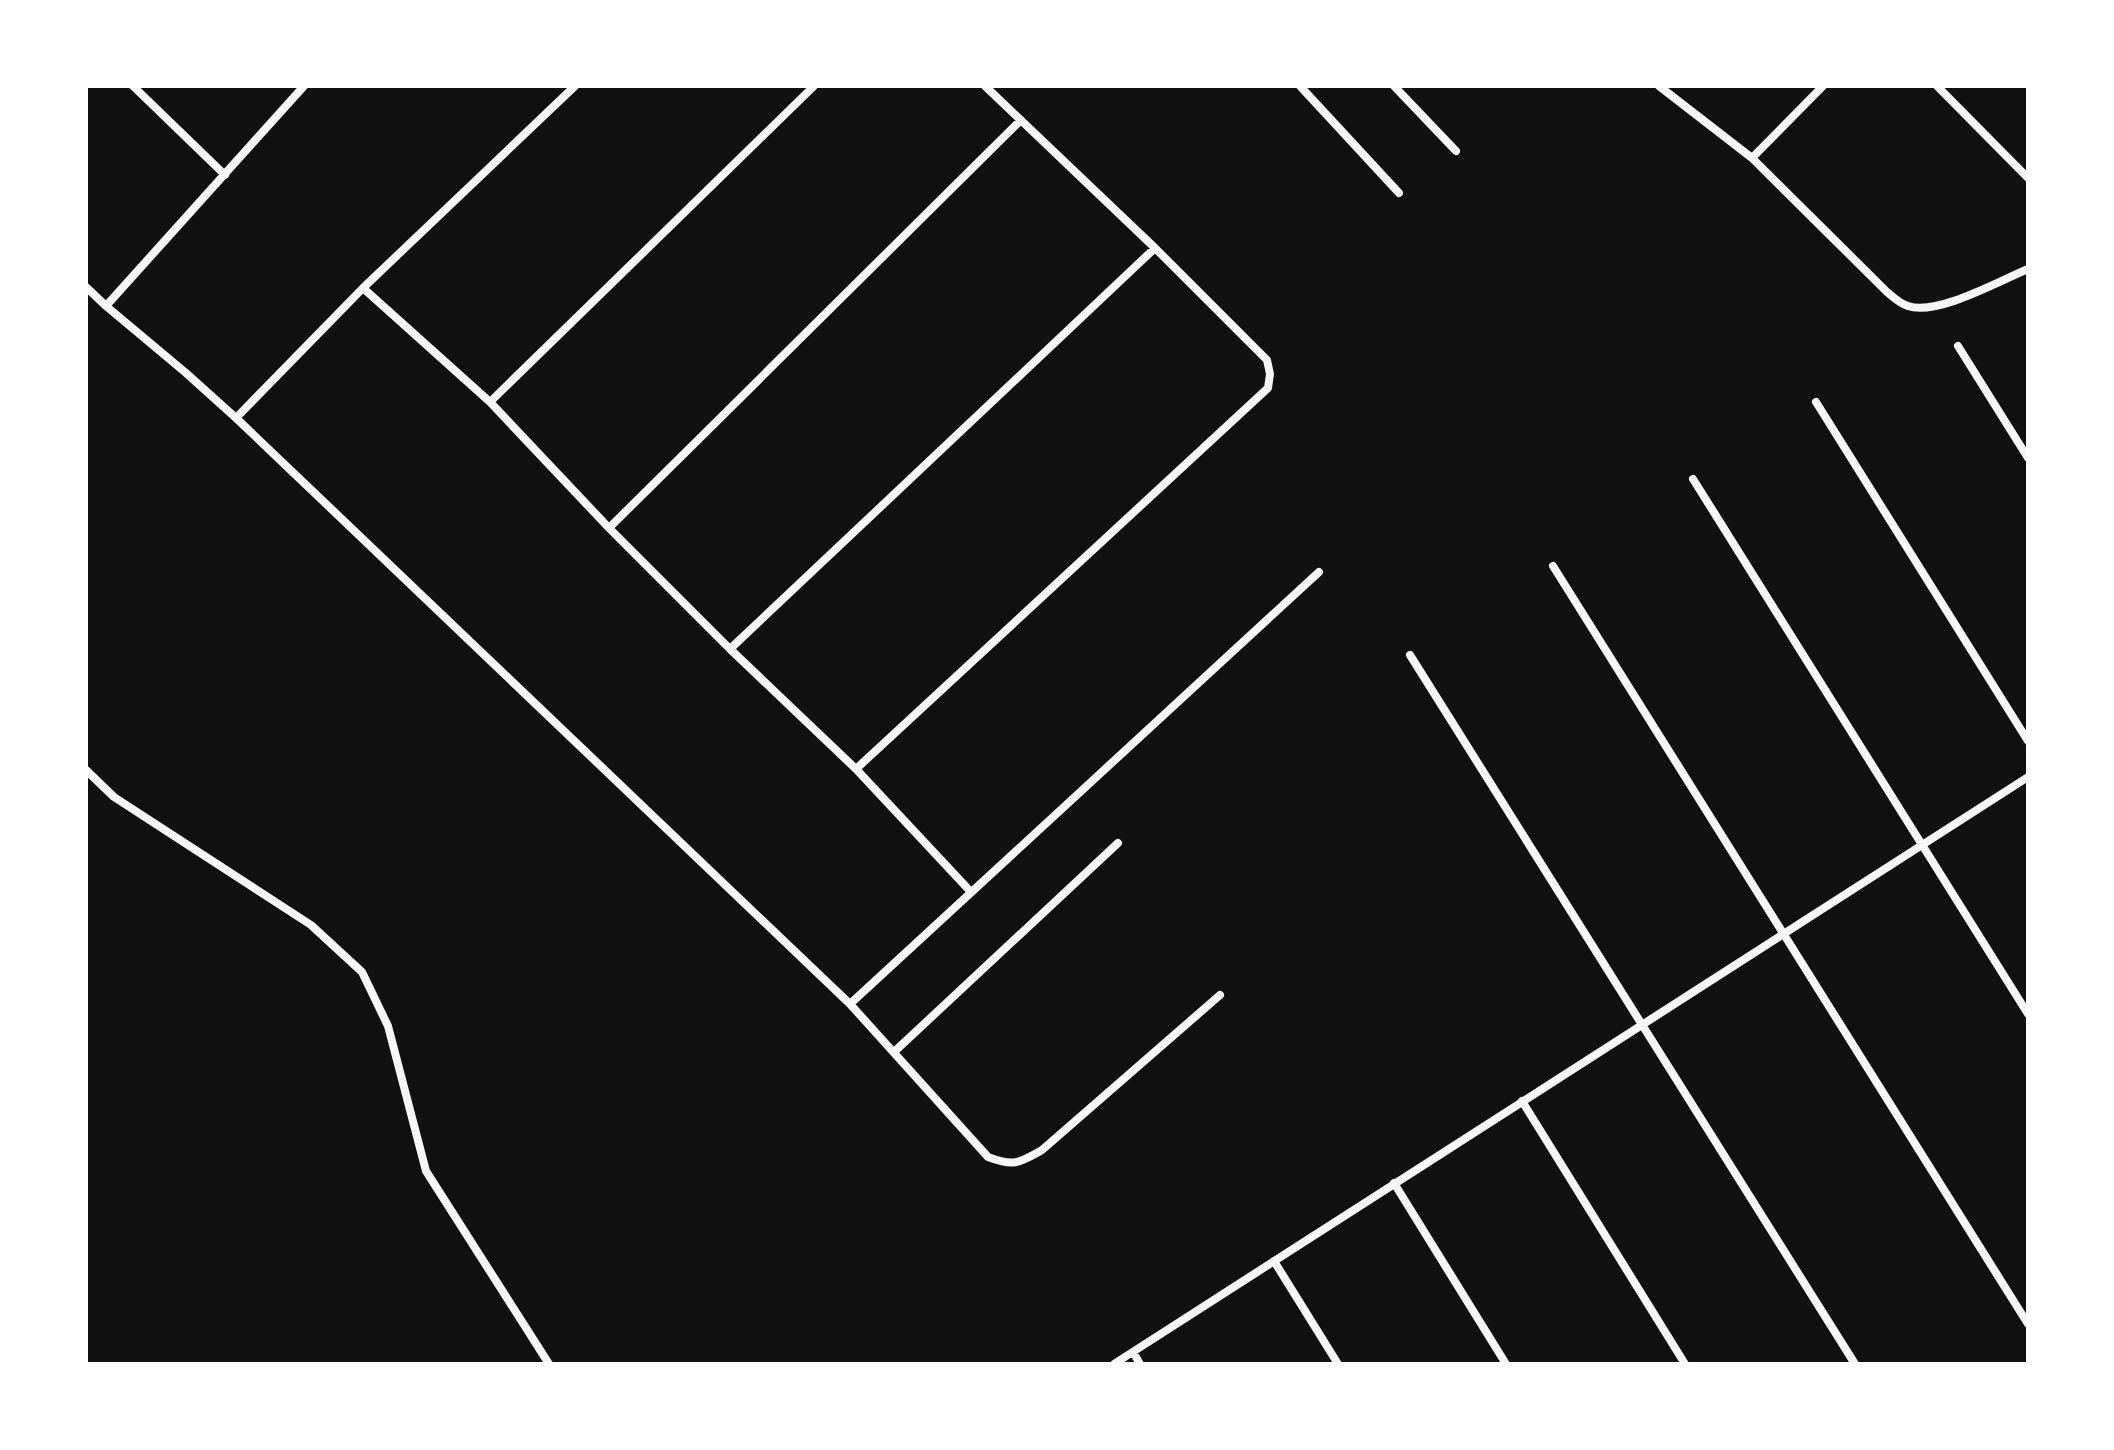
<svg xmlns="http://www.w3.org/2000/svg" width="2114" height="1450" viewBox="0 0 2114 1450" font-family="Barlow,sans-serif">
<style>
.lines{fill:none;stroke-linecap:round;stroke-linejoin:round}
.minor{stroke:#f5f5f5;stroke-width:8}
</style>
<rect width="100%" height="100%" fill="#111"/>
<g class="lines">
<path class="minor" d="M133 86 225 175
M304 86 106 306 186 373 236 418 850 1004 988 1157C1014 1167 1019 1163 1042 1150L1220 995
M1300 86 1399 193
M1394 86 1456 151
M1659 86 1752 158 1887 292C1893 297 1900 304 1908 306 1937 316 1999 281 2028 269
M1937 86 2028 178
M1752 158 1823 86
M86 287 106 306
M363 288 490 402 609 528 730 649 856 769 971 892
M1958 346 2028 458
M490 402 814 86
M1816 402 2028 741
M236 418 363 288 575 86
M1693 479 2028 1014
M609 528 1021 120
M1553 566 2028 1324
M730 649 1155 248
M1410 655 1855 1364
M856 769 1268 388 1270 374 1267 360 1155 248 985 86
M86 770 114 797 311 925 362 972 388 1026 426 1171 549 1364
M850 1004 1319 572
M894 1052 1118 843
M1522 1101 1685 1364
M1394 1183 1506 1364
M1274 1261 1338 1364
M1133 1352 1140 1364
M1114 1364 2028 777"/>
</g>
<rect width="2114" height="1450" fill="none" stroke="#ffffff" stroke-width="176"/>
</svg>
